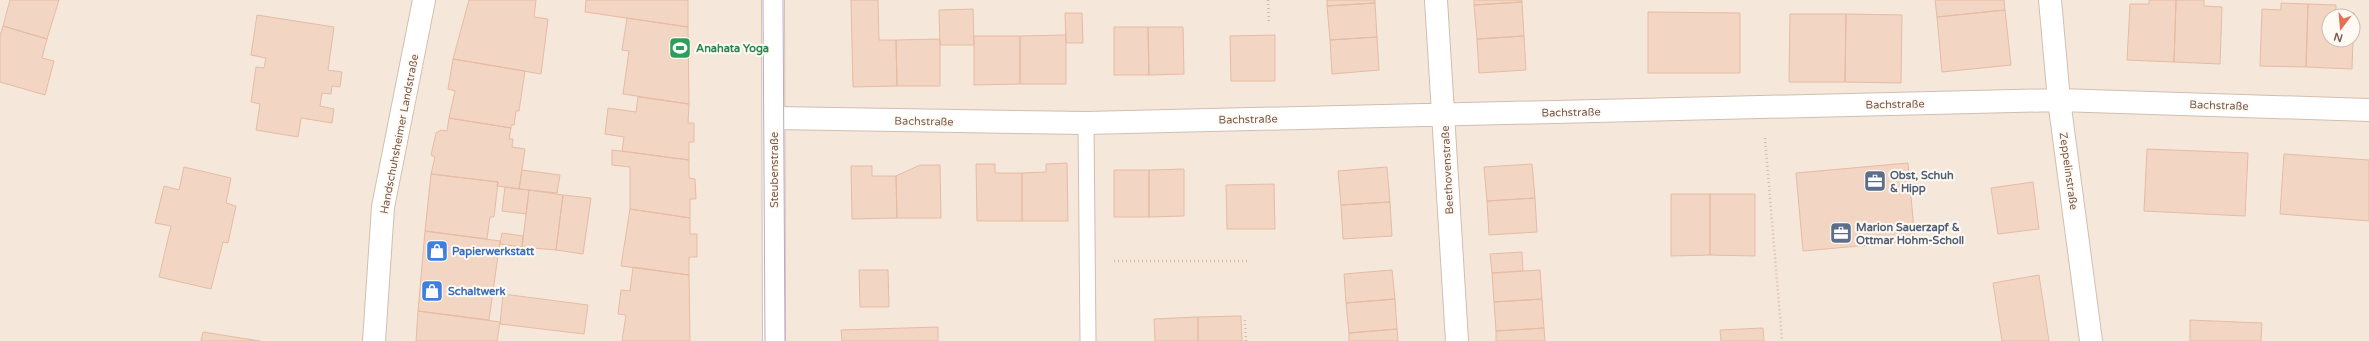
<svg xmlns="http://www.w3.org/2000/svg" width="2369" height="341" viewBox="0 0 2369 341" font-family="'Varela Round',sans-serif">
<style>
.residential{fill:#f5e8da;fill-rule:evenodd}
.building{fill:#f3d5c3;stroke:#e6bba3;fill-rule:evenodd}
.lines{fill:none;stroke-linecap:round;stroke-linejoin:round}
.lane-casing{stroke:#d1beb0;stroke-width:17}
.street-casing{stroke:#d1beb0;stroke-width:24}
.secondary-casing{stroke:#d6c0b0;stroke-width:24}
.path{stroke:#d9b8a5;stroke-width:2.5;stroke-dasharray:1 3;stroke-linecap:butt}
.lane{stroke:#fff;stroke-width:15}
.street{stroke:#fff;stroke-width:22}
.secondary{stroke:#fff;stroke-width:22}
.tram{stroke:#b9a8c9;stroke-width:1}
.labels{text-anchor:middle;stroke-width:4;stroke-linejoin:round;paint-order:stroke}
.leisure-label{font-size:11px;font-weight:bold;fill:#27864d;stroke:#fffaf3;text-anchor:start}
.street-label{font-size:11px;fill:#7a5c4d;stroke:#fffaf3}
.service-label{font-size:11px;font-weight:bold;fill:#4e5e75;stroke:#fffaf3;text-anchor:start}
.shop-label{font-size:11px;font-weight:bold;fill:#366cbe;stroke:#fffaf3;text-anchor:start}
</style>
<rect width="100%" height="100%" fill="#fdf6ec"/>
<path class="residential" d="M0 0H2369V341H0ZM2329 16H2353V40H2329Z"/>
<path class="building" d="M10 0H59L47 39 3 26Z
M469 0H536L534 17 548 19 541 74 453 59Z
M586 0H688V27L585 12Z
M851 0H878L879 40H896L897 86 853 87Z
M1327 0H1375V3L1327 6Z
M1474 0H1522V2L1474 5Z
M1935 0H2004L2005 10 1937 17Z
M2149 0H2176L2174 62 2127 60 2130 4H2149Z
M2176 0H2204V6L2222 7 2220 64 2174 62Z
M1522 2 1524 36 1477 39 1474 5Z
M1375 3 1377 37 1330 40 1327 6Z
M2281 3 2308 4 2306 67 2260 66 2262 9 2281 10Z
M2308 4 2336 5V12L2354 13 2352 69 2306 67ZM2329 16H2353V40H2329Z
M973 9 974 45H940L939 10Z
M2005 10 2011 65 1942 72 1937 17Z
M1648 12 1740 13V73H1648Z
M1065 13H1082L1083 43H1066Z
M1790 14H1846L1845 82H1789Z
M1846 14 1902 15 1901 83 1845 82Z
M257 15 334 27 328 70 342 72 340 87 332 86 331 94 322 93 320 106 334 109 332 123 301 118 298 137 256 130 260 104 251 102 256 67 264 68 266 58 251 55Z
M627 18 688 27 689 104 623 94 629 51 622 50Z
M3 26 47 39 42 58 54 61 45 95 0 82V36Z
M1114 27H1148L1149 75H1114Z
M1148 27H1183L1184 74 1149 75Z
M1066 35V84H1020V36Z
M1275 35V81H1231L1230 36Z
M974 36H1020V84L974 85Z
M1524 36 1526 70 1479 73 1477 39Z
M1377 37 1379 70 1332 74 1330 40Z
M940 39V86H897L896 40Z
M453 59 525 71 519 111H516L514 125H511V128L449 118 455 91 448 89Z
M638 97 689 104 688 123H694V142H689V160L622 151 624 137 605 134 608 108 636 112Z
M449 118 511 128 509 139H513L512 147 525 149 519 189 497 186 498 182 431 174 435 157 431 155 436 133 441 130 447 131Z
M2147 149 2248 153 2245 216 2144 211Z
M612 150 689 160V178L695 179 696 199H690V218L630 209V167L612 165Z
M2284 154 2369 160V221L2280 214Z
M1067 163 1068 221H1022V173L1046 172V164Z
M1908 163 1915 241 1803 251 1796 173Z
M976 164H995V173H1022V221H977Z
M1532 164 1535 198 1487 201 1484 167Z
M920 165H940L941 218H897L896 176Z
M851 166H872V176H896L897 218 852 219Z
M184 167 231 178 226 203 236 206 228 243 223 242 211 289 159 277 171 226 155 223 164 186 179 190Z
M1387 167 1390 202 1341 205 1338 171Z
M1184 169V216L1149 217V170Z
M522 170 560 175 557 193 519 189Z
M1114 170H1149V217H1114Z
M431 174 498 182 494 217H490L487 239 425 231Z
M2033 182 2039 229 1998 234 1991 188Z
M1274 184 1275 229H1227L1226 185Z
M505 187 529 190 526 214 502 211Z
M529 190 563 195 556 250 522 247Z
M1671 194H1710V255L1671 256Z
M1710 194H1755V256L1710 255Z
M563 195 591 198 583 254 556 250Z
M1535 198 1537 232 1489 235 1487 201Z
M1390 202 1392 236 1343 239 1341 205Z
M630 209 690 218V234H697V257H689V275L621 266Z
M425 231 500 241 489 320 418 311Z
M502 233 523 236 522 247 500 244Z
M1522 252 1523 271 1492 273 1490 254Z
M633 267 689 275 690 341H622L626 315 618 314 621 290 630 291Z
M859 270H888L889 307H860Z
M1392 270 1395 299 1346 303 1344 274Z
M1540 270 1542 299 1494 302 1492 273Z
M2039 275 2049 341H2002L1993 283Z
M503 294 588 305 584 334 500 324Z
M1395 299 1397 329 1349 333 1346 303Z
M1542 299 1544 328 1496 331 1494 302Z
M418 311 500 322 497 341H416Z
M1241 316 1242 341H1198V317Z
M1198 317V341H1155L1154 319Z
M2190 320 2262 323 2261 341H2190Z
M938 327V341H842L841 330Z
M1544 328 1545 341H1496V331Z
M1763 328 1764 341H1721L1720 330Z
M1397 329 1398 341H1349V333Z
M203 332 260 341H201Z"/>
<g class="lines">
<g class="lane-casing">
<path id="lane" d="M1086 123 1088 341"/>
</g>
<g class="street-casing">
<path id="street" d="M1436 0 1457 341
M2050 0 2059 100 2091 341
M774 118 1086 123 2059 100 2369 110
M374 341 383 207 424 0"/>
</g>
<g class="secondary-casing">
<path id="secondary" d="M773 0 774 341"/>
</g>
<path class="path" d="M1268 0 1269 23
M1765 138 1782 340
M1114 261H1248
M1245 320 1246 341"/>
<use href="#lane" class="lane"/>
<use href="#street" class="street"/>
<use href="#secondary" class="secondary"/>
<path class="tram" d="M763 0 765 341
M783 0 785 341"/>
</g>
<defs>
<g id="stadium-square" transform="scale(1.15)"><rect x="-9" y="-9" width="18" height="18" rx="4" fill="#2e9e5b" stroke="#fffaf3"/><path d="M0-5a6.5 5 0 1 0 0 10a6.5 5 0 1 0 0-10ZM-3.5-1.8h7v3.6h-7Z" fill="#fff"/></g>
<g id="office-square" transform="scale(1.15)"><rect x="-9" y="-9" width="18" height="18" rx="4" fill="#5c6f8a" stroke="#fffaf3"/><path d="M-6-3h4V-5.5h4V-3h4V5H-6ZM-1-4.5V-3h2v-1.5ZM-6 0V1H6V0Z" fill="#fff"/></g>
<g id="shop-square" transform="scale(1.15)"><rect x="-9" y="-9" width="18" height="18" rx="4" fill="#3f7fe0" stroke="#fffaf3"/><path d="M-5-2.5h2.3a2.7 3.5 0 0 1 5.4 0H5L5.5 6h-11ZM-1.5-2.5h3a1.5 2.3 0 0 0-3 0Z" fill="#fff"/></g>
</defs>
<g fill-rule="evenodd">
<use href="#stadium-square" x="680" y="48"/>
<use href="#office-square" x="1875" y="181"/>
<use href="#office-square" x="1841" y="233"/>
<use href="#shop-square" x="437" y="251"/>
<use href="#shop-square" x="432" y="291"/>
</g>
<g class="labels">
<g class="leisure-label">
<text x="696" y="52">Anahata Yoga</text>
</g>
<g class="street-label">
<text transform="translate(1895 104) rotate(-1)" y="4">Bachstraße</text>
<text transform="translate(2219 105) rotate(2)" y="4">Bachstraße</text>
<text transform="translate(1571 112) rotate(-1)" y="4">Bachstraße</text>
<text transform="translate(1248 119) rotate(-1)" y="4">Bachstraße</text>
<text transform="translate(924 121) rotate(1)" y="4">Bachstraße</text>
<text transform="translate(399 134) rotate(-79)" y="4">Handschuhsheimer Landstraße</text>
<text transform="translate(774 170) rotate(-90)" y="4">Steubenstraße</text>
<text transform="translate(1447 170) rotate(-93)" y="4">Beethovenstraße</text>
<text transform="translate(2069 171) rotate(82)" y="4">Zeppelinstraße</text>
</g>
<g class="service-label">
<text x="1890" y="179">Obst, Schuh<tspan x="1890" dy="13">&amp; Hipp</tspan></text>
<text x="1856" y="231">Marion Sauerzapf &amp;<tspan x="1856" dy="13">Ottmar Hohm-Scholl</tspan></text>
</g>
<g class="shop-label">
<text x="452" y="255">Papierwerkstatt</text>
<text x="448" y="295">Schaltwerk</text>
</g>
</g>
<g transform="translate(2341 28) rotate(196)"><circle r="19" fill="#fffaf3" stroke="#cabbb1"/>
<path d="M0-3L7 15L0 10L-7 15Z" fill="#e76f51"/>
<text y="-6" font-size="11" font-weight="bold" text-anchor="middle" fill="#7a5c4d">N</text>
</g>
</svg>
